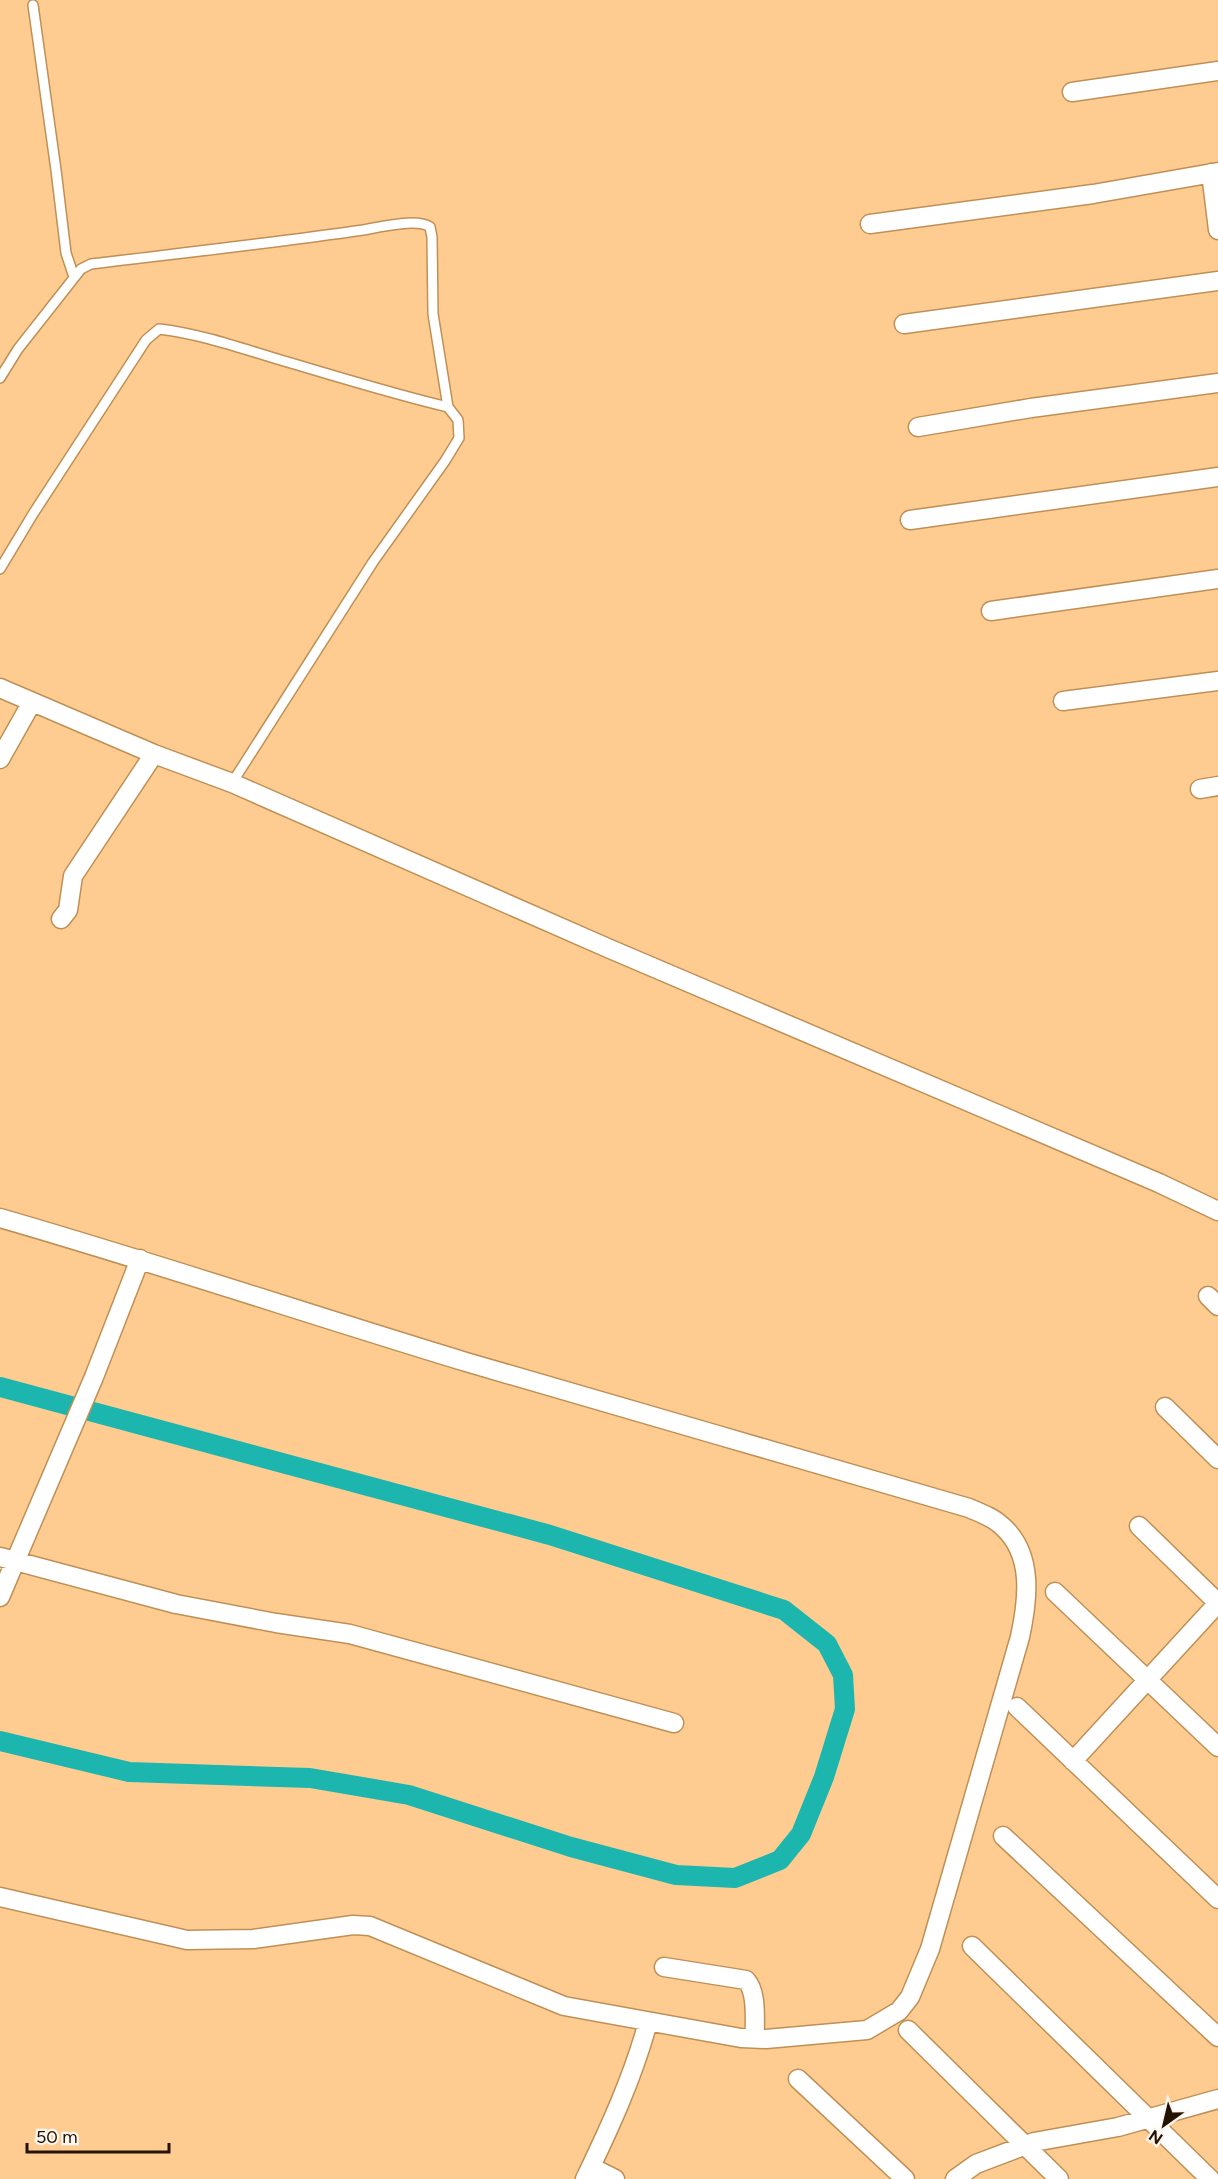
<svg xmlns="http://www.w3.org/2000/svg" width="1218" height="2179" viewBox="0 0 1218 2179" font-family="Figtree,sans-serif">
<style>
.lines{fill:none;stroke-linecap:round;stroke-linejoin:round}
.canal{stroke:#1cb6af;stroke-width:20}
.service-casing{stroke:#bf9056;stroke-width:12}
.minor-casing{stroke:#bf9056;stroke-width:21}
.service{stroke:#fff;stroke-width:9}
.minor{stroke:#fff;stroke-width:18}
</style>
<rect width="100%" height="100%" fill="#fecc91"/>
<g class="lines">
<path class="canal" d="M0 1387 550 1535 784 1610 827 1644 843 1675 845 1709 824 1777 801 1834 780 1860 735 1878 676 1875 571 1847 409 1795 310 1778 129 1772 0 1741"/>
<g class="service-casing">
<path id="service" d="M33 5 56 170 66 253 74 277
M0 378 18 349 81 269 91 264C182 253 273 243 363 230 380 227 417 218 430 227L432 237 433 314 448 407 458 420 459 438 445 461 373 562 232 783
M0 569 33 514 146 340 159 329C202 334 243 349 284 361 339 377 393 394 448 407"/>
</g>
<g class="minor-casing">
<path id="minor" d="M1072 92 1218 71
M1211 173 1218 230
M870 224 1093 194 1218 172
M904 324 1218 281
M918 427 1031 408 1218 383
M910 520 1218 477
M991 611 1218 579
M0 688 154 754 232 783 610 949 1159 1183 1218 1211
M1063 701 1218 681
M0 759 32 702
M1200 789 1218 786
M61 919 68 910 73 876 154 754
M0 1218C156 1263 311 1315 466 1362 633 1412 802 1458 969 1508 980 1513 993 1517 1002 1526 1034 1554 1028 1600 1020 1637L930 1949 910 1997 899 2011 867 2030 766 2039 741 2038 564 2006 370 1926 353 1925 253 1939 187 1940 0 1897
M1208 1296 1218 1306
M1165 1407 1218 1459
M1139 1526 1218 1603
M0 1557 176 1604 276 1623 350 1634 674 1723
M1055 1592 1218 1747
M0 1597 94 1377 140 1259
M1017 1707 1218 1899
M1073 1761 1218 1603
M1003 1836 1218 2037
M972 1946 1210 2179
M664 1967 746 1980C758 1993 754 2021 755 2038
M908 2030 1059 2179
M798 2079 905 2179
M591 2167 615 2179
M585 2179C610 2127 633 2077 648 2022
M955 2179 976 2164 1034 2142 1118 2127 1218 2099"/>
</g>
<use href="#service" class="service"/>
<use href="#minor" class="minor"/>
</g>
<g transform="translate(1164 2125) rotate(214)" stroke="#fbf6f0" stroke-width="4.5" paint-order="stroke">
<path d="M0-4.5L10 22L0 15L-10 22Z" fill="#241200"/>
<text y="-9" font-size="16" font-weight="bold" text-anchor="middle" fill="#241200">N</text>
</g>
<path d="M27 2143v9h142v-9" fill="none" stroke="#241200" stroke-width="3"/>
<text x="36" y="2143" font-size="18" fill="#241200" stroke="#fbf6f0" stroke-width="4.5" paint-order="stroke">50 m</text>
</svg>
